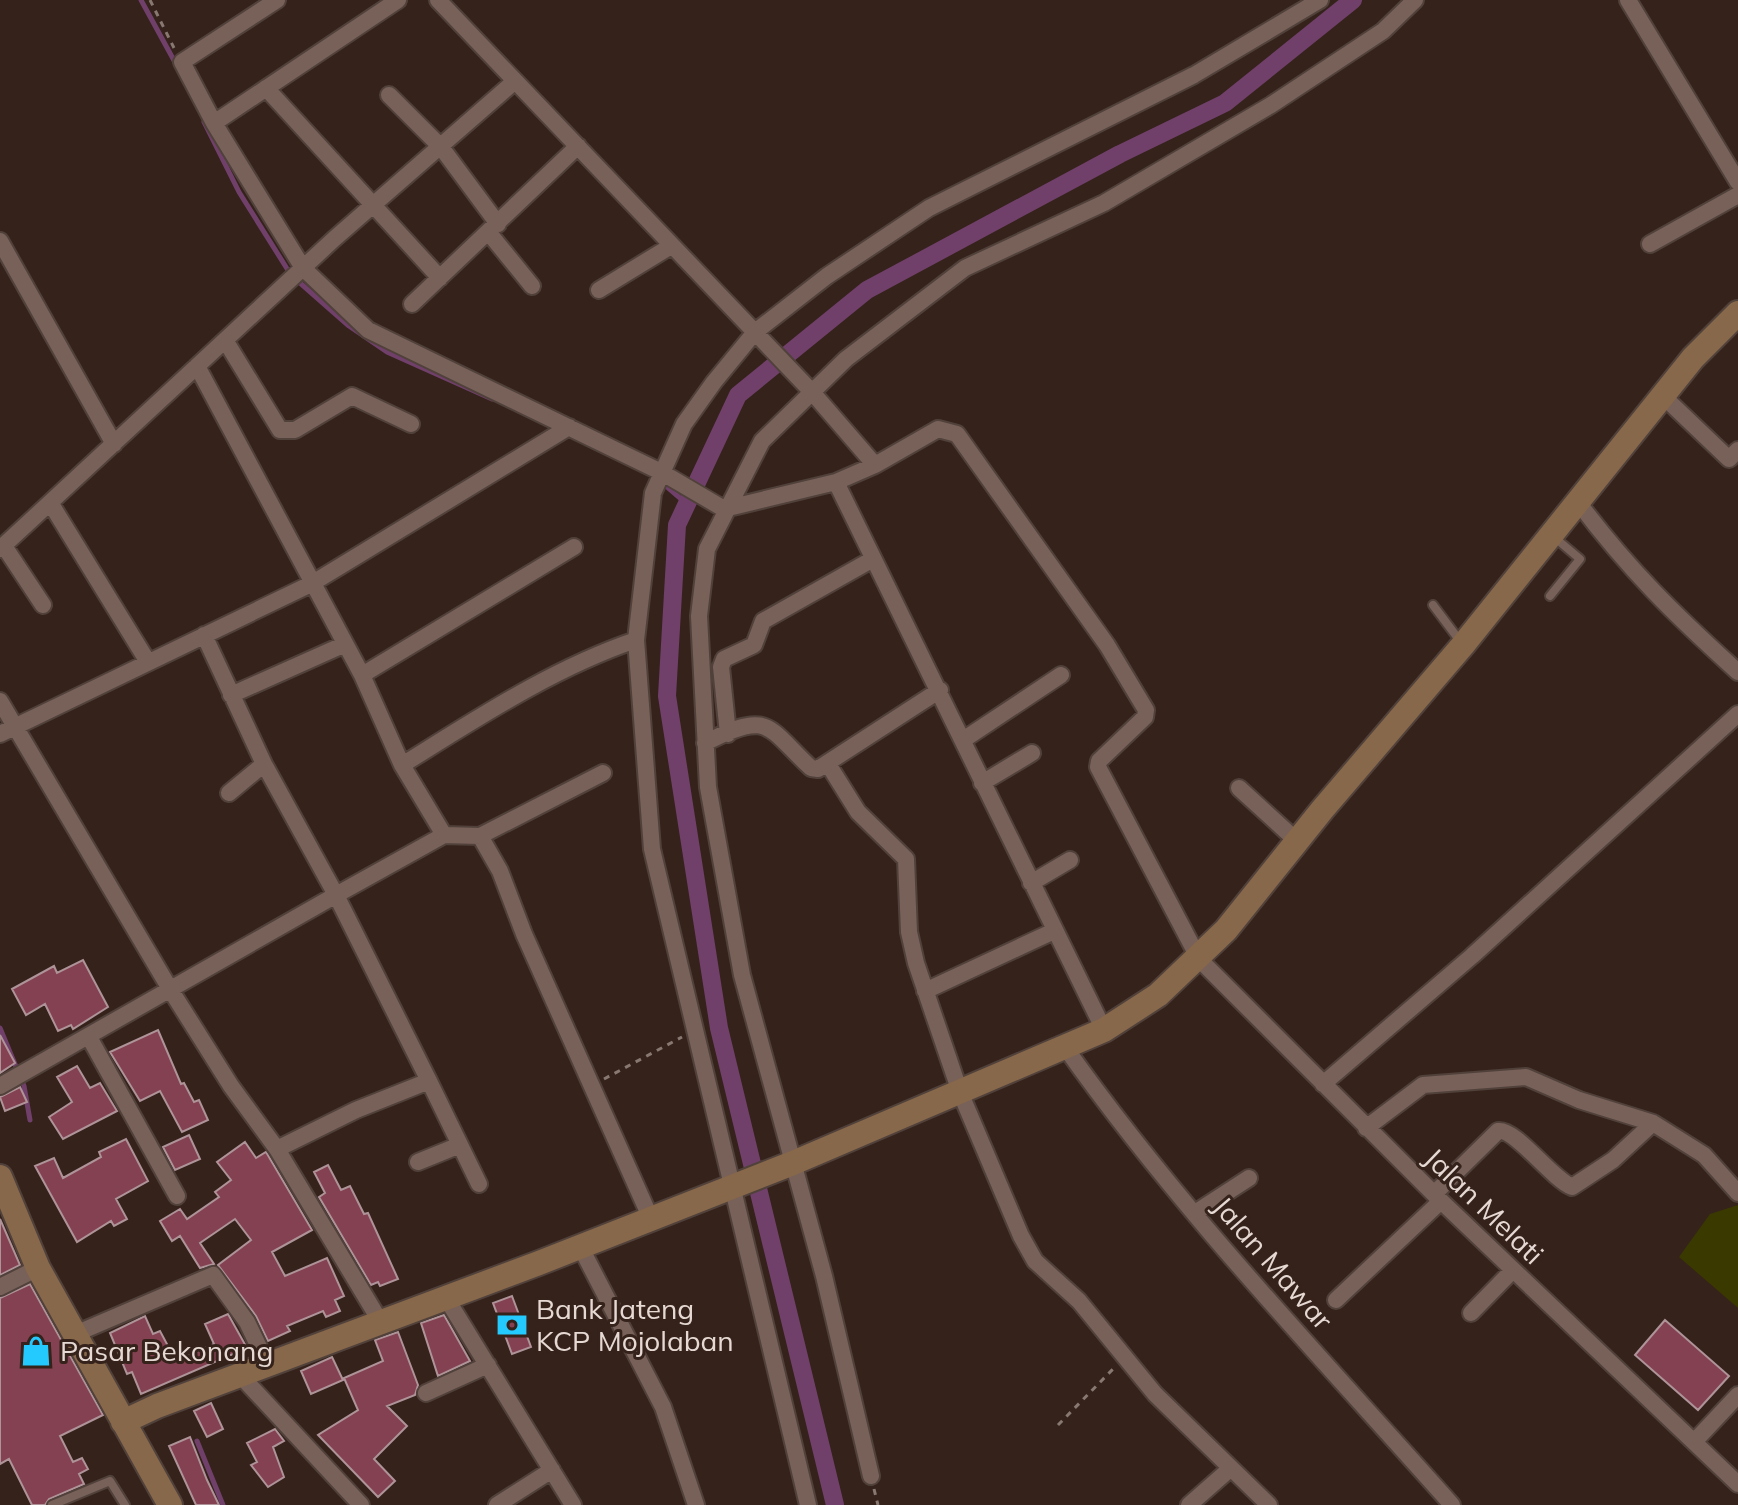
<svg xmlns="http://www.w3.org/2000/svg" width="1738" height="1505" viewBox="0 0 1738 1505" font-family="Mulish,sans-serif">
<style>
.green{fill:#393900}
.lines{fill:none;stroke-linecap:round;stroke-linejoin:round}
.stream{stroke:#70406b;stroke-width:5}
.canal{stroke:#70406b;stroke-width:18}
.building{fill:#834151;stroke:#ae9398;stroke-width:2}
.lane-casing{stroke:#51413b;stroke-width:12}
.street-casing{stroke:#51413b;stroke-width:20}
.secondary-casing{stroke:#51413b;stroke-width:28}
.path{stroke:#887872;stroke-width:3;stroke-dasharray:6 6;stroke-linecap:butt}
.lane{stroke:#786159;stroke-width:8}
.street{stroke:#786159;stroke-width:16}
.secondary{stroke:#88684a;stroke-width:24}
.labels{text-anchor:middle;stroke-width:6;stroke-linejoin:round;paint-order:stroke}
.street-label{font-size:28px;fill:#e6d9d4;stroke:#35221b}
.poi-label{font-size:28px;fill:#e6d9d4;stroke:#35221b;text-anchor:start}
</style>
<rect width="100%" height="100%" fill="#35221b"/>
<path class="green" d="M1738 1205V1308L1679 1257 1710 1214Z"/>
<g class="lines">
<path class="stream" d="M141 0 177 66
M204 122 239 192 291 275 349 326 387 352 492 399
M666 486 687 504
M0 1028 24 1086 30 1120
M197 1441 223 1505"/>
<path class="canal" d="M835 1505 719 1028 667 696 677 525 738 395 867 290 1120 154 1225 103 1353 0"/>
</g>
<path class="building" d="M83 960 108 1007 73 1029 71 1025 58 1031 45 1004 26 1015 12 989 54 966 57 973Z
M158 1030 181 1084 184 1083 194 1102 199 1100 208 1120 182 1132 160 1091 140 1101 110 1052Z
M0 1035 15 1063 0 1073Z
M77 1066 90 1088 100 1083 117 1111 63 1139 49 1117 72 1102 57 1077Z
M20 1087 27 1102 5 1111 0 1097Z
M189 1135 200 1159 175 1170 163 1147Z
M126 1139 148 1181 116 1199 127 1219 114 1226 111 1221 77 1242 35 1166 54 1158 63 1178 101 1157 99 1152Z
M245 1142 256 1158 266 1152 312 1230 272 1252 285 1276 327 1258 344 1296 335 1300 340 1311 326 1317 323 1311 287 1326 290 1331 268 1341 256 1316 218 1265 251 1240 235 1219 200 1243 214 1264 200 1268 180 1236 172 1241 160 1221 180 1209 187 1219 219 1197 215 1192 231 1180 217 1162Z
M328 1165 341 1190 350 1186 364 1214 368 1213 398 1279 380 1286 378 1282 371 1285 319 1197 325 1193 314 1172Z
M0 1219 20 1265 0 1275Z
M30 1284 103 1415 60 1436 73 1462 82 1458 88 1469 79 1474 84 1484 49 1499 45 1505H32L9 1459 0 1464V1298Z
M512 1296 531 1347 512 1354 493 1303Z
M228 1314 247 1348 141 1394 132 1372 127 1374 110 1333 145 1316 153 1334 160 1331 176 1361 214 1344 205 1324Z
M444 1315 470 1361 438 1376 421 1323Z
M1665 1320 1729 1376 1698 1410 1635 1355Z
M398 1332 418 1385 415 1395 387 1406 407 1426 374 1459 395 1481 378 1497 318 1435 358 1410 344 1378 383 1361 375 1340Z
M332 1357 343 1380 311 1394 301 1371Z
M211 1403 223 1429 207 1437 194 1411Z
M275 1429 284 1441 273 1447 284 1477 268 1487 251 1465 257 1462 247 1443Z
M190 1437 207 1480 219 1505H196L169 1446Z"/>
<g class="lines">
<g class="lane-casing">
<path id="lane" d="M1550 596 1580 559 1554 537
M1433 605 1460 641
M52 1505 110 1481 125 1505"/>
</g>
<g class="street-casing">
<path id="street" d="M277 0 182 62 214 123 303 268 368 330 661 472 724 509 836 482
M438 0 812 392 875 465 836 482 1104 1030
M1628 0 1738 182
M266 88 440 278
M389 95 441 147 498 224
M214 123 398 0
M489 233 532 286
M0 241 114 444
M1650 244 1738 195
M599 290 671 246
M412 304 578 146
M225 340 280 430H295L352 396 411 424
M197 366 362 675 402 765 444 835
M1663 396 1729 459 1738 450
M875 465 938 429 957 434 1107 645 1146 710 1145 717 1099 761 1098 767 1199 959 1441 1201 1738 1484
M1578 502C1629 570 1675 615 1738 672
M51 504 148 662
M4 546 43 605
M0 549 334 239 515 81
M362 675 574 547
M231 695 343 645
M0 701 170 989 231 1086 277 1149 380 1321
M0 734 311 584 569 427
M728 734 721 667 724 659 754 645 763 621 873 559
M963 740 1061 675
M705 743C770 709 767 727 811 768L818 769 940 690
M828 764 858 812 906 859 909 932 916 963 960 1092 1021 1236 1035 1261 1079 1301 1155 1394 1269 1505
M402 765C476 719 553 668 636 640
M982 783 1032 753
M1239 788 1298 842
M229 793 264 764
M480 836 603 773
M1031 883 1070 860
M925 991 1054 931
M89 1037 177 1196
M1065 1047C1180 1210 1320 1356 1452 1505
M429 1081 479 1184
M1323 1084 1472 956 1738 714
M0 1086 336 895 264 764 204 635
M1366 1128 1423 1085 1526 1077 1579 1100 1653 1123 1704 1155 1738 1193
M277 1149 356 1110 429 1081 336 895 444 835 480 836 500 871 524 934 651 1219
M418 1162 460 1145
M1434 1194 1498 1131C1515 1128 1551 1178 1572 1187L1613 1160 1653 1123
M1195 1213 1249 1178
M580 1246 663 1407 696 1505
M0 1287 38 1268
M445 1296 573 1505
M1336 1300 1441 1201
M1471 1313 1513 1270
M75 1334 213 1275 247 1322 267 1364
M239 1374 361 1505
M426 1393 488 1365
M1694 1442 1738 1395
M871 1476 824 1276 742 975 708 787 699 616 707 549 762 441 846 359 965 268 1104 203 1271 105 1383 31 1415 0
M497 1505 552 1470
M808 1505 652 849 636 640 653 493 684 424 714 382 755 332 827 276 929 208 1194 75 1320 0
M1189 1505 1231 1468"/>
</g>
<g class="secondary-casing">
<path id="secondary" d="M0 1177 38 1268 170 1505
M123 1422 157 1406 539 1263 793 1163 1104 1030 1158 995 1226 930 1322 810 1463 645 1693 358 1738 313"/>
</g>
<path class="path" d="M150 0 174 48
M604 1079 682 1037
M1058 1425 1114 1368
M874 1489 878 1505"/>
<use href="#lane" class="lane"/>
<use href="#street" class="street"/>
<use href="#secondary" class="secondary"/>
</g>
<defs>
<g id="bank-bare" transform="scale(2.4)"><path d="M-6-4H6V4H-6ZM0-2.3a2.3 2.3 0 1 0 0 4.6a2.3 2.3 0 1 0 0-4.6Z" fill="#24c9fe" stroke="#35221b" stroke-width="2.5" paint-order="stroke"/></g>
<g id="shop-bare" transform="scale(2.4)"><path d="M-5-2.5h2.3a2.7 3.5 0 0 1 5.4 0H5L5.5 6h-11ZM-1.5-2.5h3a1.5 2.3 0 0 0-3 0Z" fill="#24c9fe" stroke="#35221b" stroke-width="2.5" paint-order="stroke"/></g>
</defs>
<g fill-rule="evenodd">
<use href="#bank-bare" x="512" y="1325"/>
<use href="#shop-bare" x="36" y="1351"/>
</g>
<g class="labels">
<g class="street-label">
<text transform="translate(1484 1206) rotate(44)" y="10">Jalan Melati</text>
<text transform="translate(1273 1263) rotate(49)" y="10">Jalan Mawar</text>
</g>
<g class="poi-label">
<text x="536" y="1319">Bank Jateng<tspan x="536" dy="32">KCP Mojolaban</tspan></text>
<text x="60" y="1361">Pasar Bekonang</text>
</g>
</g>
</svg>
